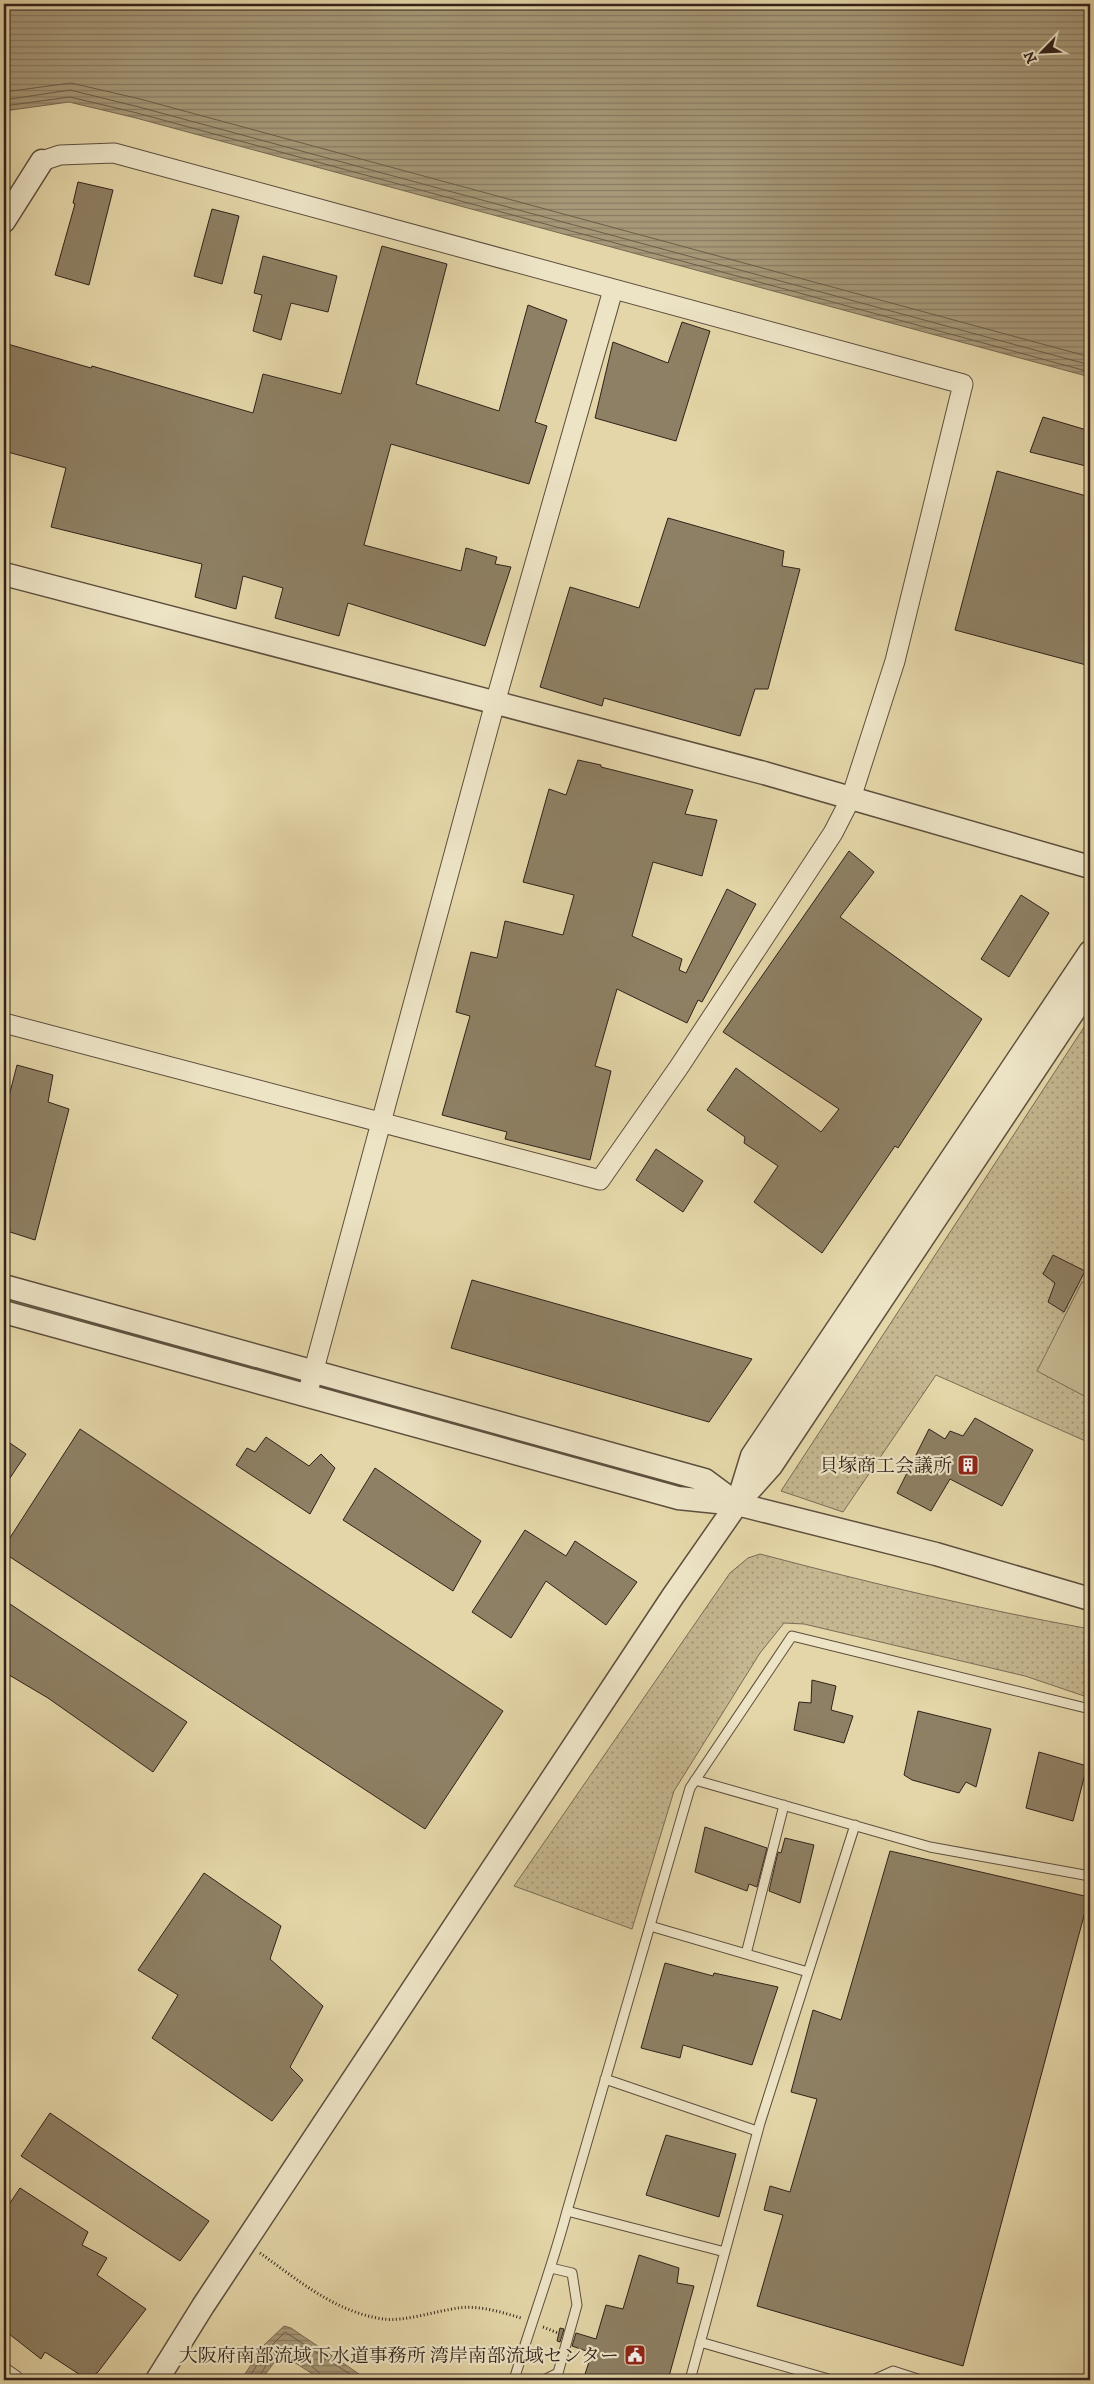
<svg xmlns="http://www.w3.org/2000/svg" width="1094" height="2384" viewBox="0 0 1094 2384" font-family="'IM FELL DW Pica','Noto Serif JP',serif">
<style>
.park{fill:url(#park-dots);stroke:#7a6c56}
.pitch{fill:#c5b790;stroke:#7a6c56}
.water{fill:url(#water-rules);stroke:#776953}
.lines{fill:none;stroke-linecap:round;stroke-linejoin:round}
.shore{stroke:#6c5e4a;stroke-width:1}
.building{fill:#8e8064;stroke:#30221b}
.service-casing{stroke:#5d4f3e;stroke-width:11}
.minor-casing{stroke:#5d4f3e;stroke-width:21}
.tertiary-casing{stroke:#5d4f3e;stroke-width:25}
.path{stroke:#30221b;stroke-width:3;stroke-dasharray:1 2.5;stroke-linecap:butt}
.service{stroke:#ede4c6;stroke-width:9}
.minor{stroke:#ede4c6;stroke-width:19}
.tertiary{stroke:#ede4c6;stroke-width:22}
.labels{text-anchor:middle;stroke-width:4.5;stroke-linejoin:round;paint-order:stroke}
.poi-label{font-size:19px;fill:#30221b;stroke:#ede4c6;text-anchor:end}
</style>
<defs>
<pattern id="park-dots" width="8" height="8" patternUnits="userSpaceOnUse" patternTransform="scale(1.25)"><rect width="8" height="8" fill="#c5b790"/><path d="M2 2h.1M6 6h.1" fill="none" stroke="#a09475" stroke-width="1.8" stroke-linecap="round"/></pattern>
<pattern id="water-rules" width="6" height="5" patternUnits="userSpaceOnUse" patternTransform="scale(1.25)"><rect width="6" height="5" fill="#a79978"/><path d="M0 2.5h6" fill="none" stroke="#887c62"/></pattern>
</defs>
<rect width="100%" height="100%" fill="#e4d6a8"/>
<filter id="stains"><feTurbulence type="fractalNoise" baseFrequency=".004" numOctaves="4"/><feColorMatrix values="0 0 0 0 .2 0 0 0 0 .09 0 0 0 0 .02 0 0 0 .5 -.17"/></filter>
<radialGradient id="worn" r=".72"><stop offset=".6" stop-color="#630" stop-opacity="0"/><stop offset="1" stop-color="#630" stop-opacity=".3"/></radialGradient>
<path class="park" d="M1090 1018V1443L936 1375 843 1512 781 1491Z
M760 1554C870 1583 979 1609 1090 1629V1698L1025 1676 804 1624 784 1623 760 1653 674 1791 632 1929 514 1886 730 1573 748 1558Z"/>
<path class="pitch" d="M1082 1282 1090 1286V1399L1037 1371Z"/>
<path class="water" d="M4 4H1090V377L136 118 69 102 4 111Z
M284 2326 291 2328 368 2380H322L286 2357 276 2360 261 2380H241L264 2345Z"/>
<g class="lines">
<path class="shore" d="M4 92 71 83 140 99 1090 357
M4 100 70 90 139 107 1090 365
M4 106 70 97 137 113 1090 372
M247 2380 268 2349 285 2332 359 2380
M257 2380 272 2356C277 2354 282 2352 287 2353 296 2354 324 2373 324 2380"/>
</g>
<path class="building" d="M78 182 113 190 89 285 55 275 75 204 73 203Z
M212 209 239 216 222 284 194 276Z
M382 246 447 264 416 384 499 411 528 305 567 320 535 422 547 426 529 484 391 444 364 545 461 571 466 548 497 557 495 564 511 567 485 646 348 603 339 636 275 618 283 588 243 576 236 609 195 597 202 564 51 527 66 468 4 451V343L91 368 92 366 253 413 263 374 341 394Z
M263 256 337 276 328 312 291 303 281 340 253 331 262 295 254 293Z
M682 322 710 331 676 441 595 418 613 342 668 363Z
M1043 417 1090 431V467L1030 452Z
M997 471 1090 497V666L955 630Z
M668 518 784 551 782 566 800 569 768 689H755L740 736 604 698 602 706 540 687 570 587 639 608Z
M578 760 601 765V767L693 790 685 814 717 820 702 876 653 862 632 936 682 959 679 970 686 973 727 889 756 904 702 1002 698 1000 687 1023 617 989 595 1066 611 1071 590 1160 505 1139 507 1132 442 1115 470 1016 456 1012 471 952 497 958 505 921 563 935 574 895 523 882 549 789 566 795Z
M849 851 874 872 840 917 982 1019 898 1148 895 1146 822 1253 754 1202 778 1166 744 1143 745 1137 707 1110 736 1068 821 1132 839 1109 723 1032Z
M1021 895 1049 913 1009 977 981 959Z
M17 1065 53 1075 48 1102 69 1109 35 1240 4 1230V1116Z
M656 1149 703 1181 683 1212 636 1180Z
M1053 1255 1085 1271 1064 1312 1048 1302 1055 1283 1043 1274Z
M472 1280 752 1359 709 1422 451 1348Z
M975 1418 1033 1450 1002 1506 950 1479 931 1511 897 1493 929 1429 945 1439 950 1431 963 1436Z
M80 1429 503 1711 425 1829 4 1553V1547Z
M266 1437 309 1466 321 1454 335 1468 310 1514 236 1465 247 1448 255 1452Z
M4 1439 26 1454 4 1487Z
M375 1468 481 1541 453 1591 343 1520Z
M525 1530 566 1556 575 1541 637 1582 606 1625 546 1581 511 1638 472 1612Z
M4 1600 187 1722 153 1772 48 1698 4 1672Z
M812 1680 836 1686 831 1710 853 1716 844 1743 794 1730 799 1702 811 1703Z
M918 1711 991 1729 976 1787 966 1782 959 1793 912 1780 904 1775Z
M1039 1752 1087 1766 1073 1821 1026 1808Z
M705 1827 767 1848 757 1887 749 1884 747 1891 695 1872Z
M785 1838 814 1845 800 1903 769 1891 778 1852 781 1853Z
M890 1851 1089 1897 963 2366 757 2306 783 2215 764 2210 770 2186 790 2192 817 2099 791 2092 813 2010 841 2020Z
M204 1873 281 1926 270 1959 323 2006 290 2067 303 2080 272 2121 152 2038 178 1995 138 1970Z
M665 1963 713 1976 714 1973 778 1987 752 2065 683 2045 680 2058 641 2048Z
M50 2113 209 2221 180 2261 21 2156Z
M666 2135 736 2154 719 2217 646 2195Z
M20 2188 88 2232 82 2245 107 2258 97 2275 146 2309 98 2372 88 2380 45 2352 41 2359 4 2330V2212Z
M639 2255 679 2268 677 2283 694 2286 668 2380H583L592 2353 572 2346 576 2333 596 2339 606 2305 623 2309Z
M560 2328 564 2329 560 2342 557 2341Z"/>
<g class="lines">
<g class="service-casing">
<path id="service" d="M695 1780 930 1847 1090 1876
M650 1926 808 1972
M746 1954 784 1805
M605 2079 757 2131
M725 2252 567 2211 690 1788 792 1636 1090 1709
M700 2342 832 2380
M514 2380C531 2323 552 2268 567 2211
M544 2380 558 2373 577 2305 572 2273 551 2268
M690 2380 760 2123 855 1825
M873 2380 893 2371 921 2380"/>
</g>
<g class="minor-casing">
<path id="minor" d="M4 1023 600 1180 679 1067 833 833 851 798 895 661 963 384 114 153 60 155 42 161
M307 1395 495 703 613 290
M4 2373 14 2380"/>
</g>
<g class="tertiary-casing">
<path id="tertiary" d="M4 221 42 161
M4 574 764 773 1090 867
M4 1286 705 1480 736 1503
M4 1312 678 1498 737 1504 936 1554 1090 1599
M740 1495 752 1456 1090 952
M157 2380 203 2306 673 1596 737 1504 771 1466 1090 987"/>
</g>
<path class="path" d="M260 2253C298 2280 335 2312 383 2319 403 2322 437 2311 458 2308 479 2305 501 2312 521 2318
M543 2327 558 2333"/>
<use href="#service" class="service"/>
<use href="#minor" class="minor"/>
<use href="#tertiary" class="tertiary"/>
</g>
<defs>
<g id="building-square" transform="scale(1.125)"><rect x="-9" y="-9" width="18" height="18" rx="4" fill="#8f2418" stroke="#ede4c6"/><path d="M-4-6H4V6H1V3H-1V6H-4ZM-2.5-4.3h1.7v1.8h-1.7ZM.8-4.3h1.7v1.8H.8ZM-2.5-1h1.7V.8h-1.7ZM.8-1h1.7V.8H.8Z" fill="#fff"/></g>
<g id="civic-square" transform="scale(1.125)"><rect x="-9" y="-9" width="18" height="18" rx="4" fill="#8f2418" stroke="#ede4c6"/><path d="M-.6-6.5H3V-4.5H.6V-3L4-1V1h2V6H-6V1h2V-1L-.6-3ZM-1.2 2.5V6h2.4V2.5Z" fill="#fff"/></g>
</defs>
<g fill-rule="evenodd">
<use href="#building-square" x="968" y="1465"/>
<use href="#civic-square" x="635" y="2355"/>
</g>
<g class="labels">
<g class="poi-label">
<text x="952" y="1472">貝塚商工会議所</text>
<text x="619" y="2362">大阪府南部流域下水道事務所 湾岸南部流域センター</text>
</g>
</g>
<rect width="1094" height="2384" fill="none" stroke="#e4d6a8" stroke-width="20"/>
<rect x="5" y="5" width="1084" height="2374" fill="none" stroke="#30221b" stroke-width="2.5"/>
<rect x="10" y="10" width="1074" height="2364" fill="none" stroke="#30221b"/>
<g transform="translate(1042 52) rotate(246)" stroke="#ede4c6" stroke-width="4" paint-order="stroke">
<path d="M0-4L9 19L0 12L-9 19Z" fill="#30221b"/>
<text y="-8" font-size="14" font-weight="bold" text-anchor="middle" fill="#30221b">N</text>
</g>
<rect width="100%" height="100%" filter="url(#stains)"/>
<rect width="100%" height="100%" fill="url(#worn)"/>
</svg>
